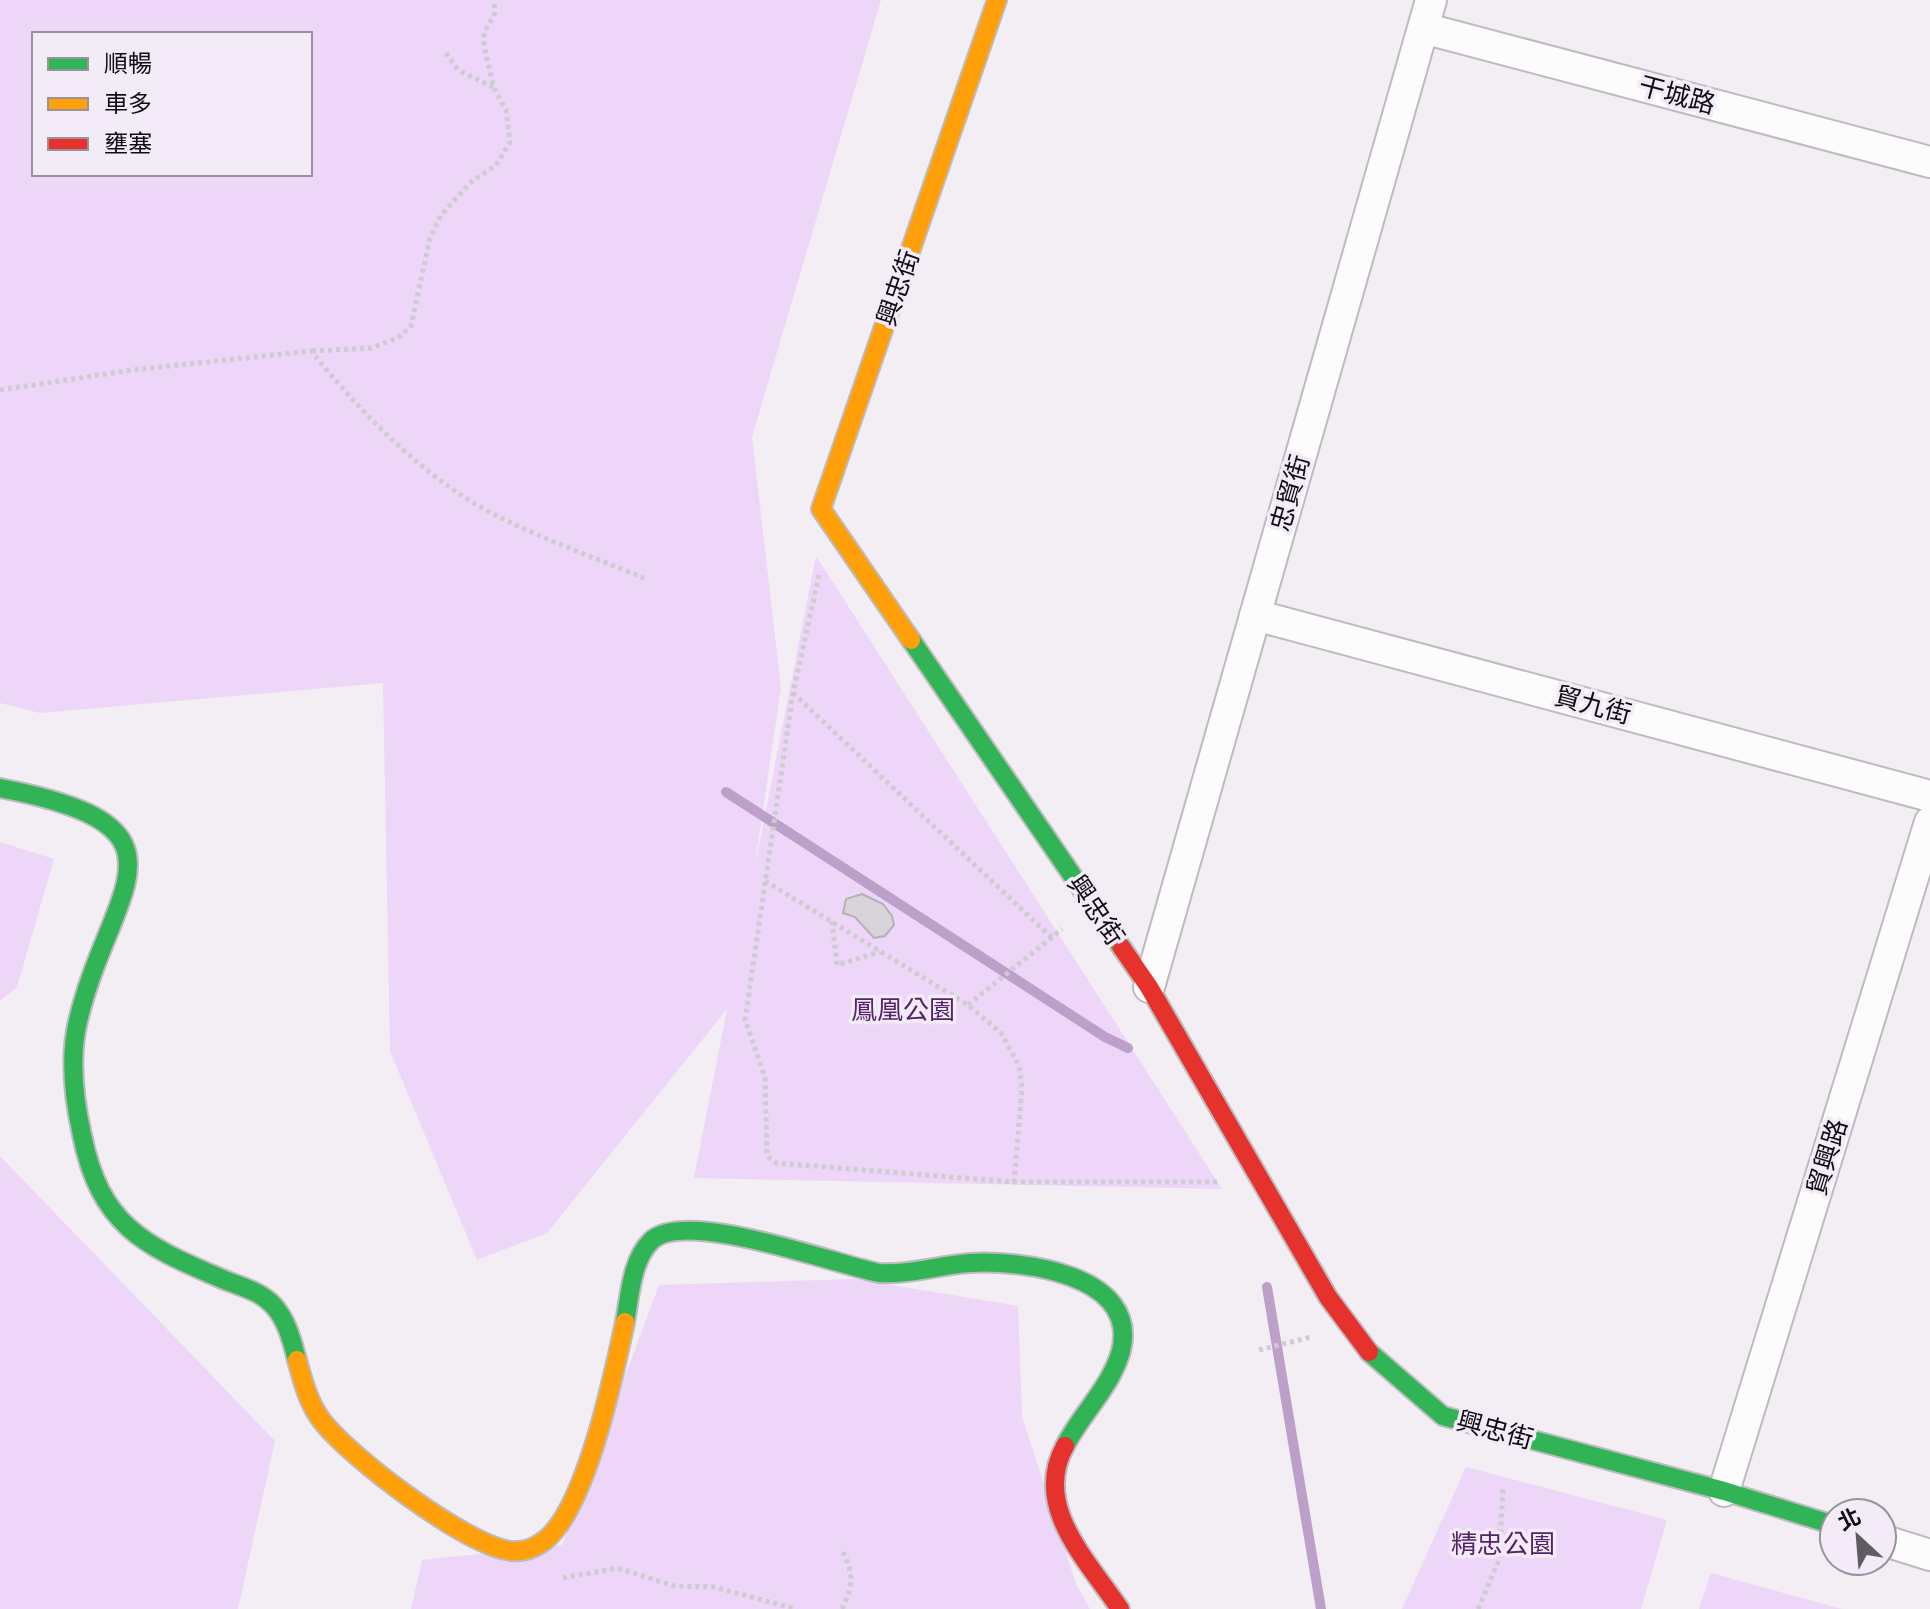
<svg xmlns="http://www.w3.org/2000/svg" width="1930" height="1609" viewBox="0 0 1930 1609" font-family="Karla,'Noto Sans TC',sans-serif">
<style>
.green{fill:#eed6f8;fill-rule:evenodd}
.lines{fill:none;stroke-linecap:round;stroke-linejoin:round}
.stream{stroke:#bda0c9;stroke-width:10}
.building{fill:#d8d4d9;stroke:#b4b2b6;stroke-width:2}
.street-casing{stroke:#bebbbf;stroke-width:34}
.fast-casing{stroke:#bebbbf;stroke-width:22}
.slow-casing{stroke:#bebbbf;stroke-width:22}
.jam-casing{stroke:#bebbbf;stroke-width:22}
.path{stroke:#cecccf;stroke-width:5;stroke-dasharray:4 4;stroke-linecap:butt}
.street{stroke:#fdfcfd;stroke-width:30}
.fast{stroke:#30b455;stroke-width:18}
.slow{stroke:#ff9f0a;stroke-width:18}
.jam{stroke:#e5322d;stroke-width:18}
.labels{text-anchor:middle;stroke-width:7;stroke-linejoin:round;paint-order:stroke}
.street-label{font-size:26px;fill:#0f0d11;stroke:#f3ebf7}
.park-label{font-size:26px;fill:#552368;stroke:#f3ebf7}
</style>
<rect width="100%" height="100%" fill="#f2eef4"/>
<path class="green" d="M0 0H881L752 437 781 688 754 871 816 556 1222 1189 694 1178 727 1009 547 1233 477 1260 390 1051 383 683 40 713 0 703ZM34 34H310V174H34Z
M0 842 54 859 17 987 0 1001Z
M0 1156 275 1441 238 1609H0Z
M856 1279 1018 1306 1022 1416 1076 1584 1090 1609H411L422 1560 562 1545 659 1285Z
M1466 1467 1667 1520 1641 1609H1402Z
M1711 1573 1842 1609H1699Z"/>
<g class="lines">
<path class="stream" d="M726 792 1105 1037 1128 1048
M1267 1287 1321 1609"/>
</g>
<path class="building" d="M862 894 883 904 892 916 894 925 885 936 874 938 855 917 843 913 846 899Z"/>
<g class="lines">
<g class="street-casing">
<path id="street" d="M1423 28 1930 162
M1255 615 1930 796
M1149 987 1431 0
M1724 1491 1930 822
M1882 1540 1930 1555"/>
</g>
<g class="fast-casing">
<path id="fast" d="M911 640 1122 948
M0 788C206 827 109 888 78 1021 69 1058 74 1099 82 1135 100 1224 142 1245 220 1278 238 1286 259 1290 273 1305 287 1320 292 1341 297 1360
M625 1322C630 1296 631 1261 651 1241 685 1208 834 1264 879 1273 910 1275 939 1265 970 1263 1022 1260 1140 1274 1121 1351 1111 1387 1081 1414 1065 1446
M1369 1352 1443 1416 1724 1491 1834 1525"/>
</g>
<g class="slow-casing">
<path id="slow" d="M911 640 821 509 997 0
M297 1360C303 1381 308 1403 322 1421 351 1458 464 1544 510 1551 524 1552 533 1549 544 1541 586 1510 614 1374 625 1322"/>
</g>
<g class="jam-casing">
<path id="jam" d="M1122 948 1149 987 1328 1297 1369 1352
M1065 1446C1032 1506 1087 1560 1120 1609"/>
</g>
<path class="path" d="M446 53 458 70 493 87
M312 351 371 348 398 338 411 326 430 238 441 215 470 183 496 165 510 142 506 110 494 88 484 46V33L495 13 494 0
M0 390 132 370 311 351C364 416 427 482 503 519 549 541 597 559 644 578
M819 575 793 693 745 1020 765 1077 767 1156 776 1163 1014 1182H1219
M793 693 1052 938
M765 881 968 1005 1001 1033 1019 1066 1022 1088 1014 1182
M832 921 837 965 880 952
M968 1005 1062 929
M1259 1350 1311 1337
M563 1578 617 1568 674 1586 714 1587 796 1609
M842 1609C853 1586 854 1575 843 1552
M1478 1609 1499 1560 1503 1488"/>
<use href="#street" class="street"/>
<use href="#fast" class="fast"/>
<use href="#slow" class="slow"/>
<use href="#jam" class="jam"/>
</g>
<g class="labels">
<g class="street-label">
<text transform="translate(1677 95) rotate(15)" y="9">干城路</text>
<text transform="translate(898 288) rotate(-71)" y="9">興忠街</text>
<text transform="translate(1290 493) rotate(-74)" y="9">忠貿街</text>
<text transform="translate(1593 705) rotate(15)" y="9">貿九街</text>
<text transform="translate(1096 910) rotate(56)" y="9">興忠街</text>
<text transform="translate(1827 1157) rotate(-73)" y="9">貿興路</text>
<text transform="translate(1495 1430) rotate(15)" y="9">興忠街</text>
</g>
<g class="park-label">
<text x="903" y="1019">鳳凰公園</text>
<text x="1503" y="1553">精忠公園</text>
</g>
</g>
<rect x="32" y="32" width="280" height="144" fill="#f3ebf7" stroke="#98929b" stroke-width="2"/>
<rect x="48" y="58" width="40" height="12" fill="#30b455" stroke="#98929b" stroke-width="2"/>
<text x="104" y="72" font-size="24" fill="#0f0d11">順暢</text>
<rect x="48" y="98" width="40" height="12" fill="#ff9f0a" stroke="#98929b" stroke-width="2"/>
<text x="104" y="112" font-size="24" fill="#0f0d11">車多</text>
<rect x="48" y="138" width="40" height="12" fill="#e5322d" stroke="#98929b" stroke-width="2"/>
<text x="104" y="152" font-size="24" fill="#0f0d11">壅塞</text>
<g transform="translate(1858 1537) rotate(334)"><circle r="38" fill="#f3ebf7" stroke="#98929b" stroke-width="2"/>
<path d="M0-6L14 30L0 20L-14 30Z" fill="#5e5c60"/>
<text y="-12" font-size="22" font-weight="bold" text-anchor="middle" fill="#0f0d11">北</text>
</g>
</svg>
